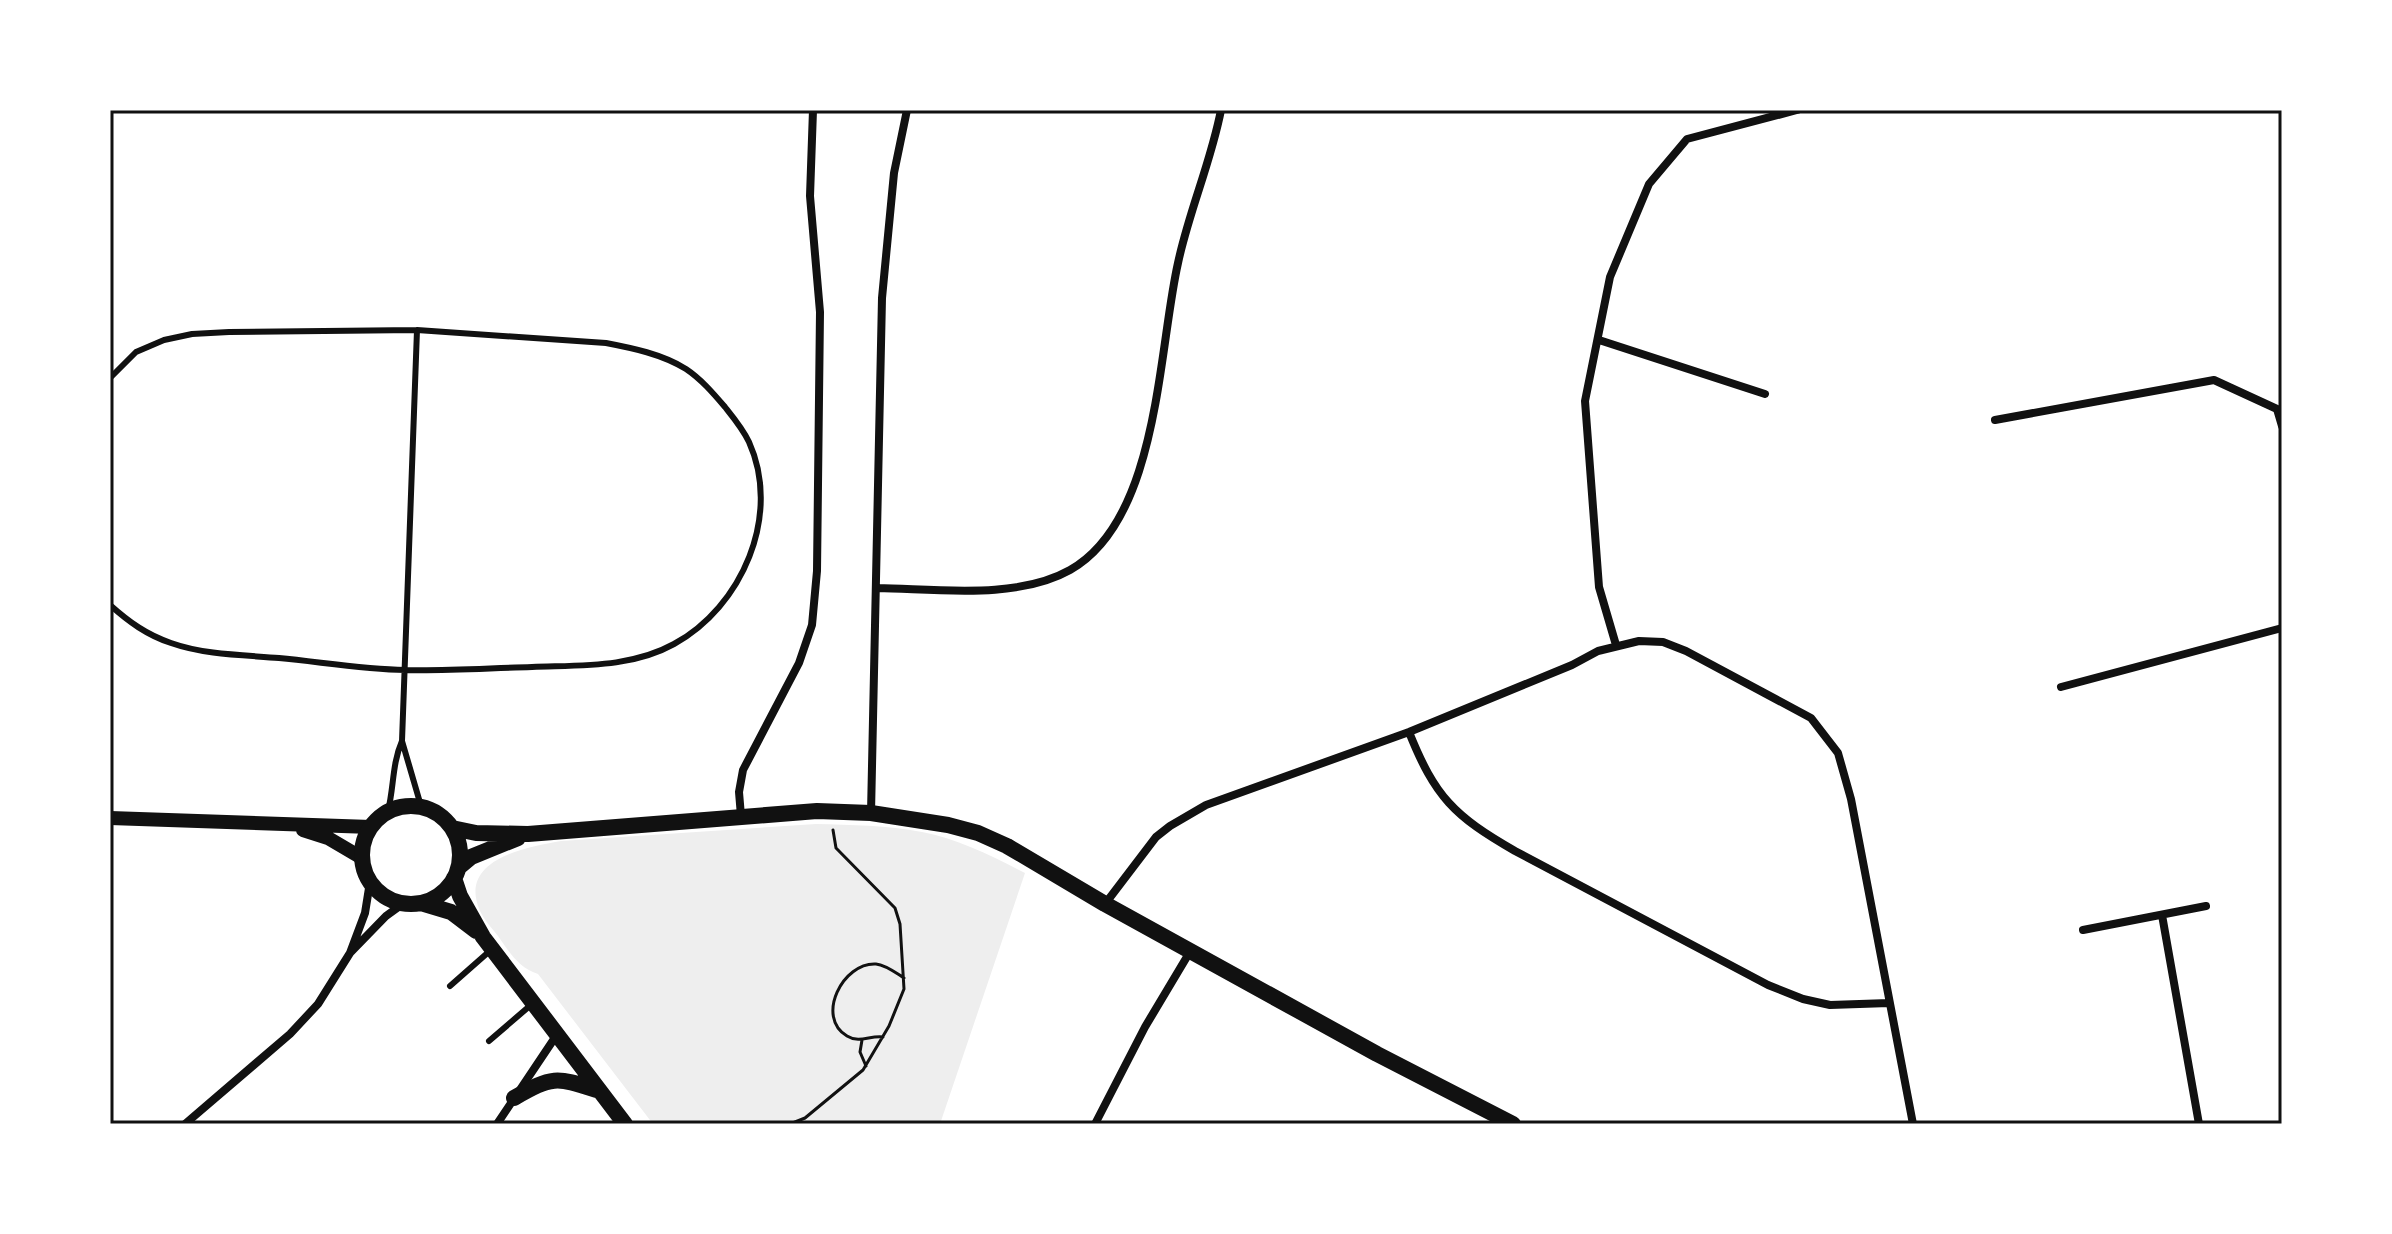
<svg xmlns="http://www.w3.org/2000/svg" width="2392" height="1234" viewBox="0 0 2392 1234" font-family="Helvetica,sans-serif">
<style>
.green{fill:#eee}
.lines{fill:none;stroke-linecap:round;stroke-linejoin:round}
.path{stroke:#111;stroke-width:3}
.service{stroke:#111;stroke-width:6}
.minor{stroke:#111;stroke-width:8}
.tertiary{stroke:#111;stroke-width:14}
.secondary{stroke:#111;stroke-width:16}
.neatline{fill:none;stroke:#111;stroke-width:3}
</style>
<rect width="100%" height="100%" fill="#fff"/>
<path class="green" d="M816 824C851 825 887 825 922 832 958 839 992 856 1025 873L940 1124H653L538 974C518 967 510 953 498 936 492 928 484 920 480 911 457 859 527 847 561 841Z"/>
<g class="lines">
<path class="path" d="M883 1037C870 1035 860 1044 847 1036 815 1017 843 962 876 964 886 965 896 973 904 978
M862 1040 860 1052 866 1066
M790 1124 805 1118 863 1070 889 1026 904 989 900 924 895 908 836 848 833 830"/>
<path class="service" d="M110 378 136 352 164 340 192 334 229 332 417 330 606 343C632 348 662 354 686 369 701 379 713 393 725 407 733 417 743 429 749 442 782 515 742 607 674 644 631 668 580 665 532 667 490 668 447 671 405 670 363 669 321 662 279 658 243 655 205 655 171 643 147 635 129 622 110 605
M402 741 421 806
M388 811C394 787 392 764 402 741L417 330
M450 986 492 949
M489 1041 532 1004"/>
<path class="minor" d="M1599 340 1765 394
M1995 420 2214 380 2277 409 2282 426
M878 588C937 589 1017 600 1070 570 1159 520 1158 351 1178 263 1189 211 1211 162 1221 110
M1616 645 1599 587 1585 401 1610 277 1649 184 1687 139 1797 110
M2061 687 2282 628
M1409 732C1435 797 1454 816 1515 851L1768 985 1803 999 1830 1005 1889 1003
M871 813 882 298 894 173 907 110
M741 816 739 792 743 770 799 663 812 625 817 571 820 312 810 196 813 110
M1105 904 1156 837 1170 826 1206 805 1409 732 1572 665 1598 651 1639 641 1663 642 1686 651 1811 718 1838 753 1851 799 1913 1124
M2162 915 2199 1124
M2083 930 2206 906
M350 953 365 913 370 882
M185 1124 290 1034 318 1004 350 953 386 916 404 903
M497 1124 556 1036
M1095 1124 1145 1027 1191 950"/>
<path class="tertiary" d="M110 818 371 827
M303 830 328 838 362 858"/>
<path class="secondary" d="M362 855a49 49 0 1 1 98 0a49 49 0 1 1-98 0Z
M452 828 476 833 528 834 817 811 871 813 948 825 978 833 1007 846 1105 904 1377 1054 1513 1124
M459 867 471 857 518 838
M454 878 460 896 483 937 625 1124
M421 903 451 912 476 931
M514 1098C554 1075 556 1077 600 1091"/>
</g>
<rect width="2392" height="1234" fill="none" stroke="#ffffff" stroke-width="224"/>
<rect x="112" y="112" width="2168" height="1010" class="neatline"/>
</svg>
